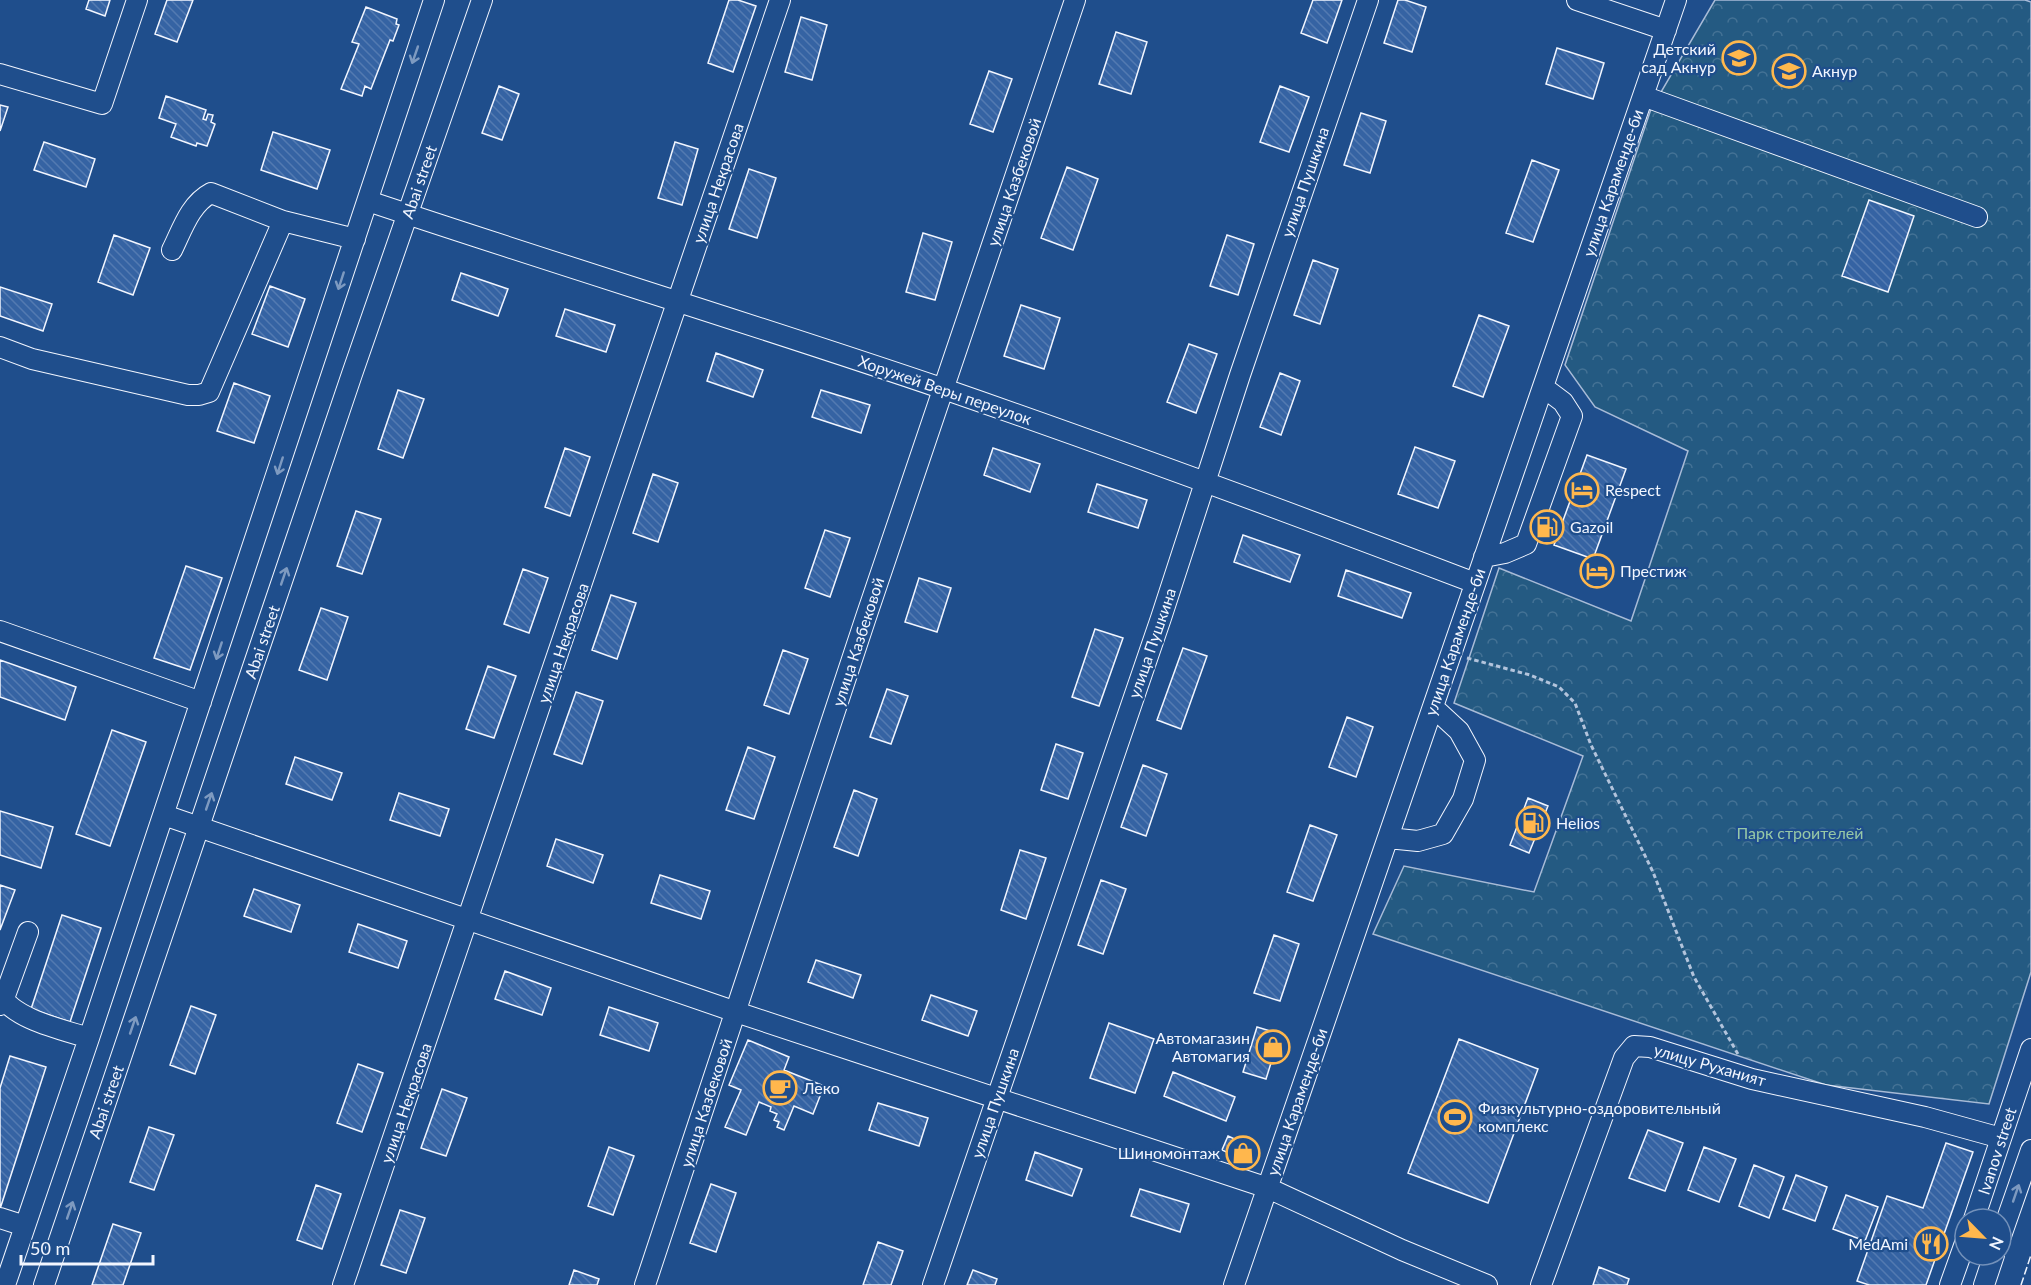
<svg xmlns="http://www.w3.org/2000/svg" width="2031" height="1285" viewBox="0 0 2031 1285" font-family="Lato,sans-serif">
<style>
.forest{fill:url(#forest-crowns);stroke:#a8bbd7;stroke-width:1.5}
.building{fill:url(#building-back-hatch);stroke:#f2f6ff;stroke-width:1.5}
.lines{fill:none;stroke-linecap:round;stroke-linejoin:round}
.minor-casing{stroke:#f2f6ff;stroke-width:22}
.path{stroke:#b3c4dc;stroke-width:3;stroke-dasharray:4.5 3;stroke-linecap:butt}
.minor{stroke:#1f4e8c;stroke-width:20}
.fence{stroke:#f2f6ff;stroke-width:1.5;stroke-dasharray:8 3;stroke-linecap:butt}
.oneway{stroke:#7e9ac0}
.labels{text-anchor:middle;stroke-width:4.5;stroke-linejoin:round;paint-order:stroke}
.poi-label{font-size:16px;fill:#f2f6ff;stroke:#1f4e8c;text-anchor:start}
.street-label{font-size:16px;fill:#f2f6ff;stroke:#1f4e8c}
.park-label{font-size:16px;fill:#97c8a6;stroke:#1f4e8c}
</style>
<defs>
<pattern id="forest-crowns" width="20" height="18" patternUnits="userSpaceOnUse" patternTransform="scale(1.5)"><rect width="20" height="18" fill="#245a82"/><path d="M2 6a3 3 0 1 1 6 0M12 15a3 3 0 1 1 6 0" fill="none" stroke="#447295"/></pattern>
<pattern id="building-back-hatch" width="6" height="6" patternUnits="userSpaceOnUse" patternTransform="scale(1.5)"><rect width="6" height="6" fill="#3563a3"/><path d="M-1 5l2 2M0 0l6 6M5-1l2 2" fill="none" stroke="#537ab1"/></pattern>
</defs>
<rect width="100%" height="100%" fill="#1f4e8c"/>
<path class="forest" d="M1715 0H2025L2031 2V972L1989 1104 1826 1085 1373 934 1404 866 1534 892 1583 756 1454 703 1499 568 1631 621 1688 451 1595 407 1565 365 1651 109Z"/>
<path class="building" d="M89 0H110L105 16 86 9Z
M167 0H193L177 42 155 34Z
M729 0H738L756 6 733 72 708 63Z
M1313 0H1342L1327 43 1301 33Z
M1398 0H1405L1426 7 1412 52 1384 43Z
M366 7 397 19 396 24 399 25 393 41 390 40 371 89 365 86 362 96 341 89 359 44 352 42Z
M801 17 827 25 812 80 785 72Z
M1116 32 1147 42 1131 94 1099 84Z
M1557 48 1604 63 1593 99 1546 84Z
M989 71 1012 79 993 132 970 124Z
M499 86 519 94 502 140 482 133Z
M1280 86 1309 97 1289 152 1260 142Z
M166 96 206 110 203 119 206 120 208 114 213 115 211 122 215 124 207 146 197 143 196 146 171 137 176 124 159 118Z
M0 105 8 107 0 131Z
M1361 113 1386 121 1370 173 1344 165Z
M273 132 330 150 317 189 261 170Z
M44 142 95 159 86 187 34 170Z
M675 142 698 149 682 205 658 198Z
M1532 160 1559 170 1533 242 1506 233Z
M1067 167 1098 179 1073 250 1041 238Z
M749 169 776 178 757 238 729 229Z
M1869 200 1914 216 1888 292 1842 276Z
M923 233 952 242 935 300 906 292Z
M114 235 150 248 133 295 98 282Z
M1227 235 1254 244 1238 295 1210 286Z
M1313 260 1338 269 1320 324 1294 315Z
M461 273 508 289 498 316 452 300Z
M270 286 305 299 288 347 252 334Z
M0 287 52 304 43 331 0 316Z
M1021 305 1060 318 1044 369 1004 356Z
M565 309 615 325 606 352 556 336Z
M1479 315 1509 326 1483 397 1453 386Z
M1189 344 1217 354 1196 413 1167 402Z
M716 353 763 370 753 397 707 381Z
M1280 373 1300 381 1281 435 1260 427Z
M234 383 270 396 254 443 217 431Z
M398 390 424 399 403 458 378 449Z
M821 390 870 405 861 433 812 417Z
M1415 447 1455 461 1438 508 1398 494Z
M565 448 590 457 570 516 545 507Z
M993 448 1040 464 1030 492 984 475Z
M1587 455 1626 469 1593 559 1554 545Z
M653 474 678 483 658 542 633 533Z
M1097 484 1147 500 1138 528 1088 512Z
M356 511 381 519 362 574 337 566Z
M825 530 850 538 830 597 805 588Z
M1243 535 1300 555 1290 582 1234 562Z
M186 566 222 578 190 670 154 658Z
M523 569 548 578 529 633 504 624Z
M1346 570 1411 593 1402 618 1338 596Z
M919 578 951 588 937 632 905 622Z
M611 595 636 603 617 659 592 650Z
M321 608 348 617 327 680 299 670Z
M1095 629 1123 638 1099 706 1072 697Z
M1183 648 1207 656 1181 729 1157 720Z
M783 650 808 659 789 714 764 705Z
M0 660 76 687 65 720 0 697Z
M488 666 516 676 494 738 466 729Z
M887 689 908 696 891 744 870 737Z
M576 692 603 701 582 764 554 754Z
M1347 717 1373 727 1356 777 1329 767Z
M112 730 146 742 110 846 76 834Z
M1056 744 1083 753 1068 799 1041 790Z
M748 747 775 757 754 819 726 810Z
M295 757 342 773 332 800 286 784Z
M1143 765 1167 774 1146 836 1121 827Z
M854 790 877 799 858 856 834 847Z
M399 793 449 809 440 836 390 820Z
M1528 798 1548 806 1529 853 1510 845Z
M0 811 53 827 41 868 0 855Z
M1310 825 1337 835 1313 901 1287 892Z
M556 839 603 855 593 883 547 866Z
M1020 850 1046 858 1026 919 1001 910Z
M660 875 710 891 701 919 651 903Z
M1101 880 1126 889 1103 954 1078 945Z
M0 885 15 890 0 930Z
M254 889 300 905 291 932 244 916Z
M62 915 101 928 70 1022 31 1009Z
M358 924 407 941 398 968 349 952Z
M1274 935 1299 944 1280 1001 1254 993Z
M816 960 861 975 853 998 808 982Z
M505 971 551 988 542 1015 495 999Z
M931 995 977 1011 968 1036 922 1020Z
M191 1006 216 1015 195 1074 170 1065Z
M609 1007 658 1023 649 1051 600 1035Z
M1109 1023 1154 1039 1135 1093 1090 1078Z
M1257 1027 1280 1034 1266 1079 1243 1072Z
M1459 1039 1538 1069 1488 1203 1408 1173Z
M748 1040 789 1057 784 1070 824 1086 813 1114 794 1106 784 1130 777 1127 779 1122 774 1120 777 1114 770 1111 771 1107 759 1102 746 1135 725 1127 741 1090 729 1085Z
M10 1056 46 1067 0 1209V1088Z
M358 1064 383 1073 362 1132 337 1123Z
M1173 1072 1235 1097 1226 1121 1164 1096Z
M442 1089 467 1098 446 1156 421 1148Z
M878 1103 928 1118 919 1146 869 1130Z
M149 1127 174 1135 154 1190 130 1182Z
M1648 1130 1683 1143 1665 1191 1629 1178Z
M1228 1136 1252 1147 1245 1161 1222 1150Z
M1946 1143 1973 1152 1926 1285H1869L1857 1281 1887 1196 1923 1208Z
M609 1147 634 1156 613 1215 588 1206Z
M1704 1147 1736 1159 1719 1202 1688 1190Z
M1035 1152 1082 1169 1072 1196 1026 1180Z
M1754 1165 1784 1177 1769 1218 1739 1206Z
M1796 1175 1827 1187 1815 1221 1783 1209Z
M711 1184 736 1193 716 1252 690 1243Z
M316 1185 341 1194 322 1249 297 1240Z
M1140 1189 1189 1204 1180 1232 1131 1216Z
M1846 1195 1878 1207 1865 1241 1833 1229Z
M400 1210 425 1218 406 1273 381 1265Z
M113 1224 141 1233 123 1285H92Z
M878 1242 903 1251 891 1285H863Z
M1599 1267 1629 1279 1627 1285H1593Z
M574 1270 599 1279 597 1285H569Z
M973 1270 997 1279 995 1285H967Z"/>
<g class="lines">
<g class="minor-casing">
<path id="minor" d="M1577 0 1666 30
M0 74 102 104 137 0
M1643 96 1977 217
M368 201C559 265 753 324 944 389 1123 451 1299 516 1475 583
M172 250C182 230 190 204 211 193L283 221 355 239
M0 347 32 359 188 395H199L209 392 283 221
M1484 557 1505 553 1526 544 1572 416 1563 402 1543 387
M0 631 201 702
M164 815 736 1012 1268 1188 1402 1250 1487 1285
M1388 838 1418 841 1443 834 1463 799 1475 760 1459 731 1433 707
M0 993C11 1019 64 1030 89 1038
M0 1005 3 1001 28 932
M0 1218 25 1226
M1974 1219 2031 1049
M2001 1236 2031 1150
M5 1285 89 1038 434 0
M44 1285 352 374 482 0
M343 1285 780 0
M645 1285 866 617 1075 0
M933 1285 1161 618 1240 375 1368 0
M1234 1285 1676 0
M1541 1285 1624 1058 1634 1046 1650 1047 1752 1079 1925 1117 2001 1138
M1950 1285 1965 1243
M1984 1285 1994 1255"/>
</g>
<path class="path" d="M1467 658 1530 675 1559 687 1575 703 1591 745 1653 872 1694 977 1739 1056"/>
<use href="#minor" class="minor"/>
<path class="fence" d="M2021 1285 2031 1255"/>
</g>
<defs><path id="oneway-shaft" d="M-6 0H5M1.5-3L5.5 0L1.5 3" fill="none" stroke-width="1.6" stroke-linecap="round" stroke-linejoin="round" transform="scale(1.5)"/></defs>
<g class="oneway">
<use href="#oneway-shaft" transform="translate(415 55) rotate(109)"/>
<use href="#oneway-shaft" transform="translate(341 281) rotate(108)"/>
<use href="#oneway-shaft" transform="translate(280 466) rotate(108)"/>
<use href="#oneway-shaft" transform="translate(284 576) rotate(-71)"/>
<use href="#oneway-shaft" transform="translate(219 651) rotate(108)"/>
<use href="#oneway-shaft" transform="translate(209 801) rotate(-71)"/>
<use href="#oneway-shaft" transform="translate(133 1025) rotate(-71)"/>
<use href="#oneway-shaft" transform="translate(2016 1193) rotate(-71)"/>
<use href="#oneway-shaft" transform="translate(70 1210) rotate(-71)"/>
</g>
<defs>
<g id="school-ring" transform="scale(1.725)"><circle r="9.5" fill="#1f4e8c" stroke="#ffb74d" stroke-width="1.5"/><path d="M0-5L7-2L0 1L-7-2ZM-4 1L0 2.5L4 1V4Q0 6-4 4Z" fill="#ffb74d"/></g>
<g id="hotel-ring" transform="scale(1.725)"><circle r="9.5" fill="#1f4e8c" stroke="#ffb74d" stroke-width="1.5"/><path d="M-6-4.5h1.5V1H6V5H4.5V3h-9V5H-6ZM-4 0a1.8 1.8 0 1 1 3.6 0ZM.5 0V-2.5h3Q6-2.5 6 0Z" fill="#ffb74d"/></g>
<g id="fuel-ring" transform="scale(1.725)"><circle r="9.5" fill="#1f4e8c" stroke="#ffb74d" stroke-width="1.5"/><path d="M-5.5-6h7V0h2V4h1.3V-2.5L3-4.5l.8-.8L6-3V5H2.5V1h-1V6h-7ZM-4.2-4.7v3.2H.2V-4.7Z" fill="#ffb74d"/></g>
<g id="shop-ring" transform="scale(1.725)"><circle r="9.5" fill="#1f4e8c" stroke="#ffb74d" stroke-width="1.5"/><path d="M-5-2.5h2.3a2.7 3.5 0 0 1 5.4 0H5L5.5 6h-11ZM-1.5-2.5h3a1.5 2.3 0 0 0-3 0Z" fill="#ffb74d"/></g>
<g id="cafe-ring" transform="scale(1.725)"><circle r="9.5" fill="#1f4e8c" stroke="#ffb74d" stroke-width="1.5"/><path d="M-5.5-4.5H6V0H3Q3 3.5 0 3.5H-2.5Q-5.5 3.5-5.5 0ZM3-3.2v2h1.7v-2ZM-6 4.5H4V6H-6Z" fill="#ffb74d"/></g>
<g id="stadium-ring" transform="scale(1.725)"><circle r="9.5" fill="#1f4e8c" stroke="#ffb74d" stroke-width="1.5"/><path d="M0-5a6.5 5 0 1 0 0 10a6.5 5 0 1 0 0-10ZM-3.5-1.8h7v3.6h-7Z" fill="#ffb74d"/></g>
<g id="restaurant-ring" transform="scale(1.725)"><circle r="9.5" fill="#1f4e8c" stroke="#ffb74d" stroke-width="1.5"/><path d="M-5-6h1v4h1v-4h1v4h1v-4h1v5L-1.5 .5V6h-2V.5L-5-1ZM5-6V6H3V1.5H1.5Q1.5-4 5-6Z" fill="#ffb74d"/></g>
</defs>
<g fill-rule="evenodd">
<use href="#school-ring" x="1739" y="58"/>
<use href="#school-ring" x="1789" y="71"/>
<use href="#hotel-ring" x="1582" y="490"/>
<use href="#fuel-ring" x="1547" y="527"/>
<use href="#hotel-ring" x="1597" y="571"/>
<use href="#fuel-ring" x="1533" y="823"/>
<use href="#shop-ring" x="1273" y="1047"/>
<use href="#cafe-ring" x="780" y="1088"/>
<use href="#stadium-ring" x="1455" y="1117"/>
<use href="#shop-ring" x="1243" y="1153"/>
<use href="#restaurant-ring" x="1931" y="1244"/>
</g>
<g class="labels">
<g class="poi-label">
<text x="1716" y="55" text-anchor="end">Детский<tspan x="1716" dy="18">сад Акнур</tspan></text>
<text x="1812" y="77">Акнур</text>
<text x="1605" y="496">Respect</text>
<text x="1570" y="533">Gazoil</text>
<text x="1620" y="577">Престиж</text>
<text x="1556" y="829">Helios</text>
<text x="1250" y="1044" text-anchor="end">Автомагазин<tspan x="1250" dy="18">Автомагия</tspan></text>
<text x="803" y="1094">Леко</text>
<text x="1478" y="1114">Физкультурно-оздоровительный<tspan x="1478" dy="18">комплекс</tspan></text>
<text x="1220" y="1159" text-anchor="end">Шиномонтаж</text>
<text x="1908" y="1250" text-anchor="end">MedAmi</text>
</g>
<g class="street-label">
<text transform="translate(419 182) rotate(-71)" y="6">Abai street</text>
<text transform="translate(1014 182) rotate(-71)" y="6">улица Казбековой</text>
<text transform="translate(1305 182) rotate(-71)" y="6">улица Пушкина</text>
<text transform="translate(718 183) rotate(-71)" y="6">улица Некрасова</text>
<text transform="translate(1613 183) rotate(-71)" y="6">улица Караменде-би</text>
<text transform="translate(945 390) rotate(19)" y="6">Хоружей Веры переулок</text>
<text transform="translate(262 642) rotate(-71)" y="6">Abai street</text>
<text transform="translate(858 642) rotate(-72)" y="6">улица Казбековой</text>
<text transform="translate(1455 642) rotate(-71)" y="6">улица Караменде-би</text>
<text transform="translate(563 643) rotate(-71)" y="6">улица Некрасова</text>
<text transform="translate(1152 643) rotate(-71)" y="6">улица Пушкина</text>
<text transform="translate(1710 1065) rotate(16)" y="6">улицу Руханият</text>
<text transform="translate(106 1102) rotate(-71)" y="6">Abai street</text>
<text transform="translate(1297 1102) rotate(-71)" y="6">улица Караменде-би</text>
<text transform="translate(406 1103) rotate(-71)" y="6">улица Некрасова</text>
<text transform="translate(706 1103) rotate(-72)" y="6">улица Казбековой</text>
<text transform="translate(995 1103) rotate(-71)" y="6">улица Пушкина</text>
<text transform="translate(1997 1151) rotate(-72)" y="6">Ivanov street</text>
</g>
<g class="park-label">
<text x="1800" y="839">Парк строителей</text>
</g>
</g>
<g transform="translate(1983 1237) rotate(115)"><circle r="28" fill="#1f4e8c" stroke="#7391ba" stroke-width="1.5"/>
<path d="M0-4.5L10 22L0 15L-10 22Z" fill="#ffb74d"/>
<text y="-9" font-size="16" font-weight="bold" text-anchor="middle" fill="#f2f6ff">N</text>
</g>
<path d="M21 1255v9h132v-9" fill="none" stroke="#f2f6ff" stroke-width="3"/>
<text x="30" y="1255" font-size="18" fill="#f2f6ff" stroke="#1f4e8c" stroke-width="4.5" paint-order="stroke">50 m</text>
</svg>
